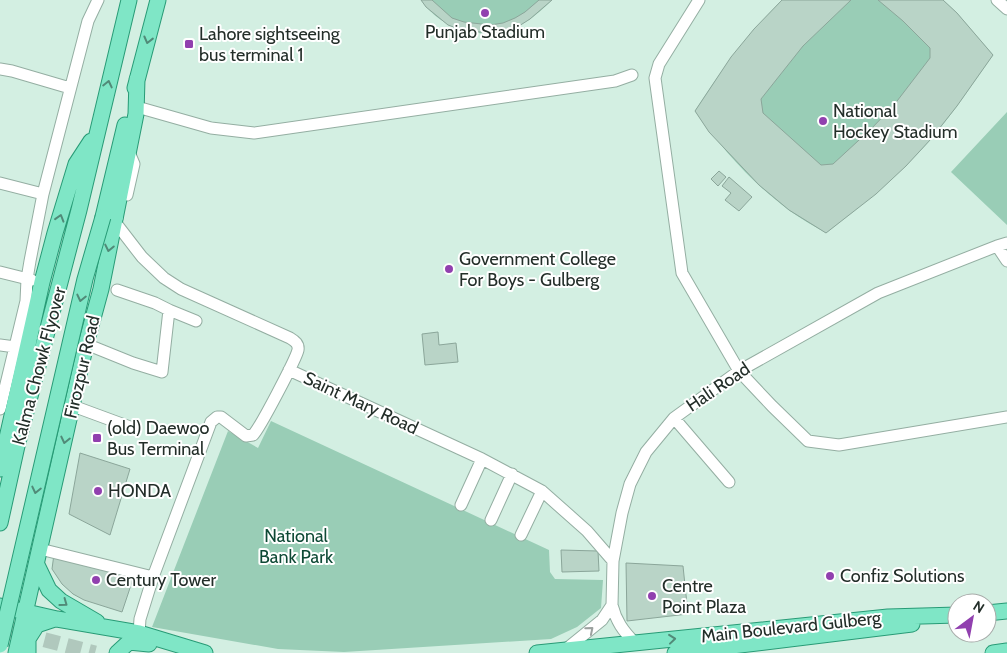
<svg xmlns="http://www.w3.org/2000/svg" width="1007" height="653" viewBox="0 0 1007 653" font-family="Cabin,sans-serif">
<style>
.green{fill:#99cdb6}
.building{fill:#b9d4c7;stroke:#8ba69a}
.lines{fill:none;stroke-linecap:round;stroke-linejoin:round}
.major-tunnel{stroke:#b0c8bd;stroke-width:15;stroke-dasharray:15 8;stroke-linecap:butt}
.minor-casing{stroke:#94aea2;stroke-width:13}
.major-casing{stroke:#289b76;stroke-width:17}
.minor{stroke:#fff;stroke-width:11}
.major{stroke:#7fe6c6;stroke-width:15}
.major-bridge-casing{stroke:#289b76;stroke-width:17;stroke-linecap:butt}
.major-bridge{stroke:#7fe6c6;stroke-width:15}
.oneway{stroke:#518a78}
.oneway2{stroke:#9ca19f}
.poi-dot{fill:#9140af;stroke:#fff;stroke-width:2}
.labels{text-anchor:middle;stroke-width:4;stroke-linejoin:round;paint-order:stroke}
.poi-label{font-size:18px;fill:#232e29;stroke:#fff;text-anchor:start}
.street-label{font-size:18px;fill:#232e29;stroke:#fff}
.park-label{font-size:18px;fill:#0e4935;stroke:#fff}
</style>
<rect width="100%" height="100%" fill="#d3efe2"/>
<path class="green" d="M421 0H552C542 10 531 20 518 26 484 42 442 31 421 0Z
M782 0H943L957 13 993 55C973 83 954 112 931 139 900 175 863 204 826 233 814 226 801 219 790 211 753 184 721 148 695 111 720 71 748 34 782 0Z
M1007 112V225L951 172Z
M271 421 549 550 550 572 555 579 603 580 601 608 577 627 551 639 344 652 278 649 152 627 228 431 258 448Z"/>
<path class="building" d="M421 0H432L452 18 464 22 490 25 503 23 515 18 525 12 539 0H552L530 19 519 26 505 31 490 33 462 30 448 25 426 7Z
M782 0H851L803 46 761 99 763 113 821 165 833 164 871 129 894 105 930 58V48L903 21 878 0H943L957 13 993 55 957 106 931 139 906 166 876 194 826 233 789 210 759 185 709 132 695 111 731 57 754 29Z
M719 171 726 177 718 186 711 179Z
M729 177 752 197 739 211 725 200 731 193 722 186Z
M438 332 439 345 456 343 458 362 425 365 422 334Z
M80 453 130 469 110 535 69 514Z
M561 550 598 551 599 571 562 572Z
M54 554 134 576 122 612 84 600 73 594 62 584 52 569Z
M626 563 683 566 688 614 627 621Z"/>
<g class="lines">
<path class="major-tunnel" d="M0 628 95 653"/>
<g class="minor-casing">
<path id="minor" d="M699 0 659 64 655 78 682 273 739 371 772 406 808 441 839 445 1007 417
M997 0 1007 9
M0 69 12 71 70 88
M137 107 211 128 254 133 615 81 632 75
M0 183 43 194
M127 195 134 164 129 152
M117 218 115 222 142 257 164 278 181 289 290 338C295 341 299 344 298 350 296 359 260 428 253 435L246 436 221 417H217L211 422 153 577 140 619 139 633
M997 246 1007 261
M0 272 32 280
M169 310 196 321
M86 344 133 363 162 372 169 310 155 303 117 290
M0 345 15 347
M289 370 482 459 542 491 587 531 613 561
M73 406 130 427
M0 409 26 301 27 279 30 261 43 194 88 21 98 0
M674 418 729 482
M461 505 482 459
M491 520 512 474
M521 535 542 491
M40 549 153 577
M612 605C616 621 623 631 635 643
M565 650 602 620 612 605 613 561 622 513 630 484 646 452 674 418 739 371 878 293 997 246 1007 243"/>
</g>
<g class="major-casing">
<path id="major" d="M135 88 158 0
M103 217 125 125
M0 469 42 282 55 233 76 164 91 141
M0 523 17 446 79 210 129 0
M37 565 49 590 61 601 97 622
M0 606 57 619 139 633 205 653
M987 613 1007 611
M16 653 86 344 101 289 136 114 137 79
M28 653V639L37 625 55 619
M117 653 129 642 149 644
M537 653 888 617 957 615
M675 653 912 624
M993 653 1007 651"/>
</g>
<use href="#minor" class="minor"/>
<use href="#major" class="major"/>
<g class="major-bridge-casing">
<path id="major-bridge" d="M0 645 85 279 103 217"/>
</g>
<use href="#major-bridge" class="major-bridge"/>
</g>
<defs><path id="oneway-chevron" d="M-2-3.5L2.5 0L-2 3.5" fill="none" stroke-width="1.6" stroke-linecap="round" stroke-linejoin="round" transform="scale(1.25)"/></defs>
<g class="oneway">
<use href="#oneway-chevron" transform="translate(148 40) rotate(104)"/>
<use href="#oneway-chevron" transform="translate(108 84) rotate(-77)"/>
<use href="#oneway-chevron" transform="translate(60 218) rotate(-73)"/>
<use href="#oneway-chevron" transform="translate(109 248) rotate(102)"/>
<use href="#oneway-chevron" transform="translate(81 298) rotate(103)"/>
<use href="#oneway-chevron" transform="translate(65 440) rotate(103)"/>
<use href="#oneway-chevron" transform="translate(36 490) rotate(103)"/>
<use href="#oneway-chevron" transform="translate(64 603) rotate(36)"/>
<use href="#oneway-chevron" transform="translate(672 639) rotate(-6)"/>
</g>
<use class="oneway2" href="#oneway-chevron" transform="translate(590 630) rotate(-40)"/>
<g class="poi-dot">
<circle cx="485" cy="13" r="5"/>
<rect x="184" y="39" width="10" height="10" rx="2.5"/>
<circle cx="823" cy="121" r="5"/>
<circle cx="449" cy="269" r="5"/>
<rect x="92" y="433" width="10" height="10" rx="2.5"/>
<circle cx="98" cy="491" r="5"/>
<circle cx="830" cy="576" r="5"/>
<circle cx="96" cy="580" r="5"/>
<circle cx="652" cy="596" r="5"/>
</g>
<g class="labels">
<g class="poi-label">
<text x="485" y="38" text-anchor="middle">Punjab Stadium</text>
<text x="199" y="40">Lahore sightseeing<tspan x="199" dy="21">bus terminal 1</tspan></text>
<text x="833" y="117">National<tspan x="833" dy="21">Hockey Stadium</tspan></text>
<text x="459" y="265">Government College<tspan x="459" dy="21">For Boys - Gulberg</tspan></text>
<text x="107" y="434">(old) Daewoo<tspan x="107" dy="21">Bus Terminal</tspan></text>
<text x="108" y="497">HONDA</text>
<text x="840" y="582">Confiz Solutions</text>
<text x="106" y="586">Century Tower</text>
<text x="662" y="592">Centre<tspan x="662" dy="21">Point Plaza</tspan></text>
</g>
<g class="street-label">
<text transform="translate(39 366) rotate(-75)" y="6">Kalma Chowk Flyover</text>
<text transform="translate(82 367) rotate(-77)" y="6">Firozpur Road</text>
<text transform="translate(718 387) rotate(-34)" y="6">Hali Road</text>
<text transform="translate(361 403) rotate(25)" y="6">Saint Mary Road</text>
<text transform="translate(791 627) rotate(-6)" y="6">Main Boulevard Gulberg</text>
</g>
<g class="park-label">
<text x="296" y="542">National<tspan x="296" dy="21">Bank Park</tspan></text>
</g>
</g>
<g transform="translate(972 618) rotate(32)"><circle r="24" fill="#ffffff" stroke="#a7aba9"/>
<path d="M0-4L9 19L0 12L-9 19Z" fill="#9140af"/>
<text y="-8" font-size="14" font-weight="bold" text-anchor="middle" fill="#232e29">N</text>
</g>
</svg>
